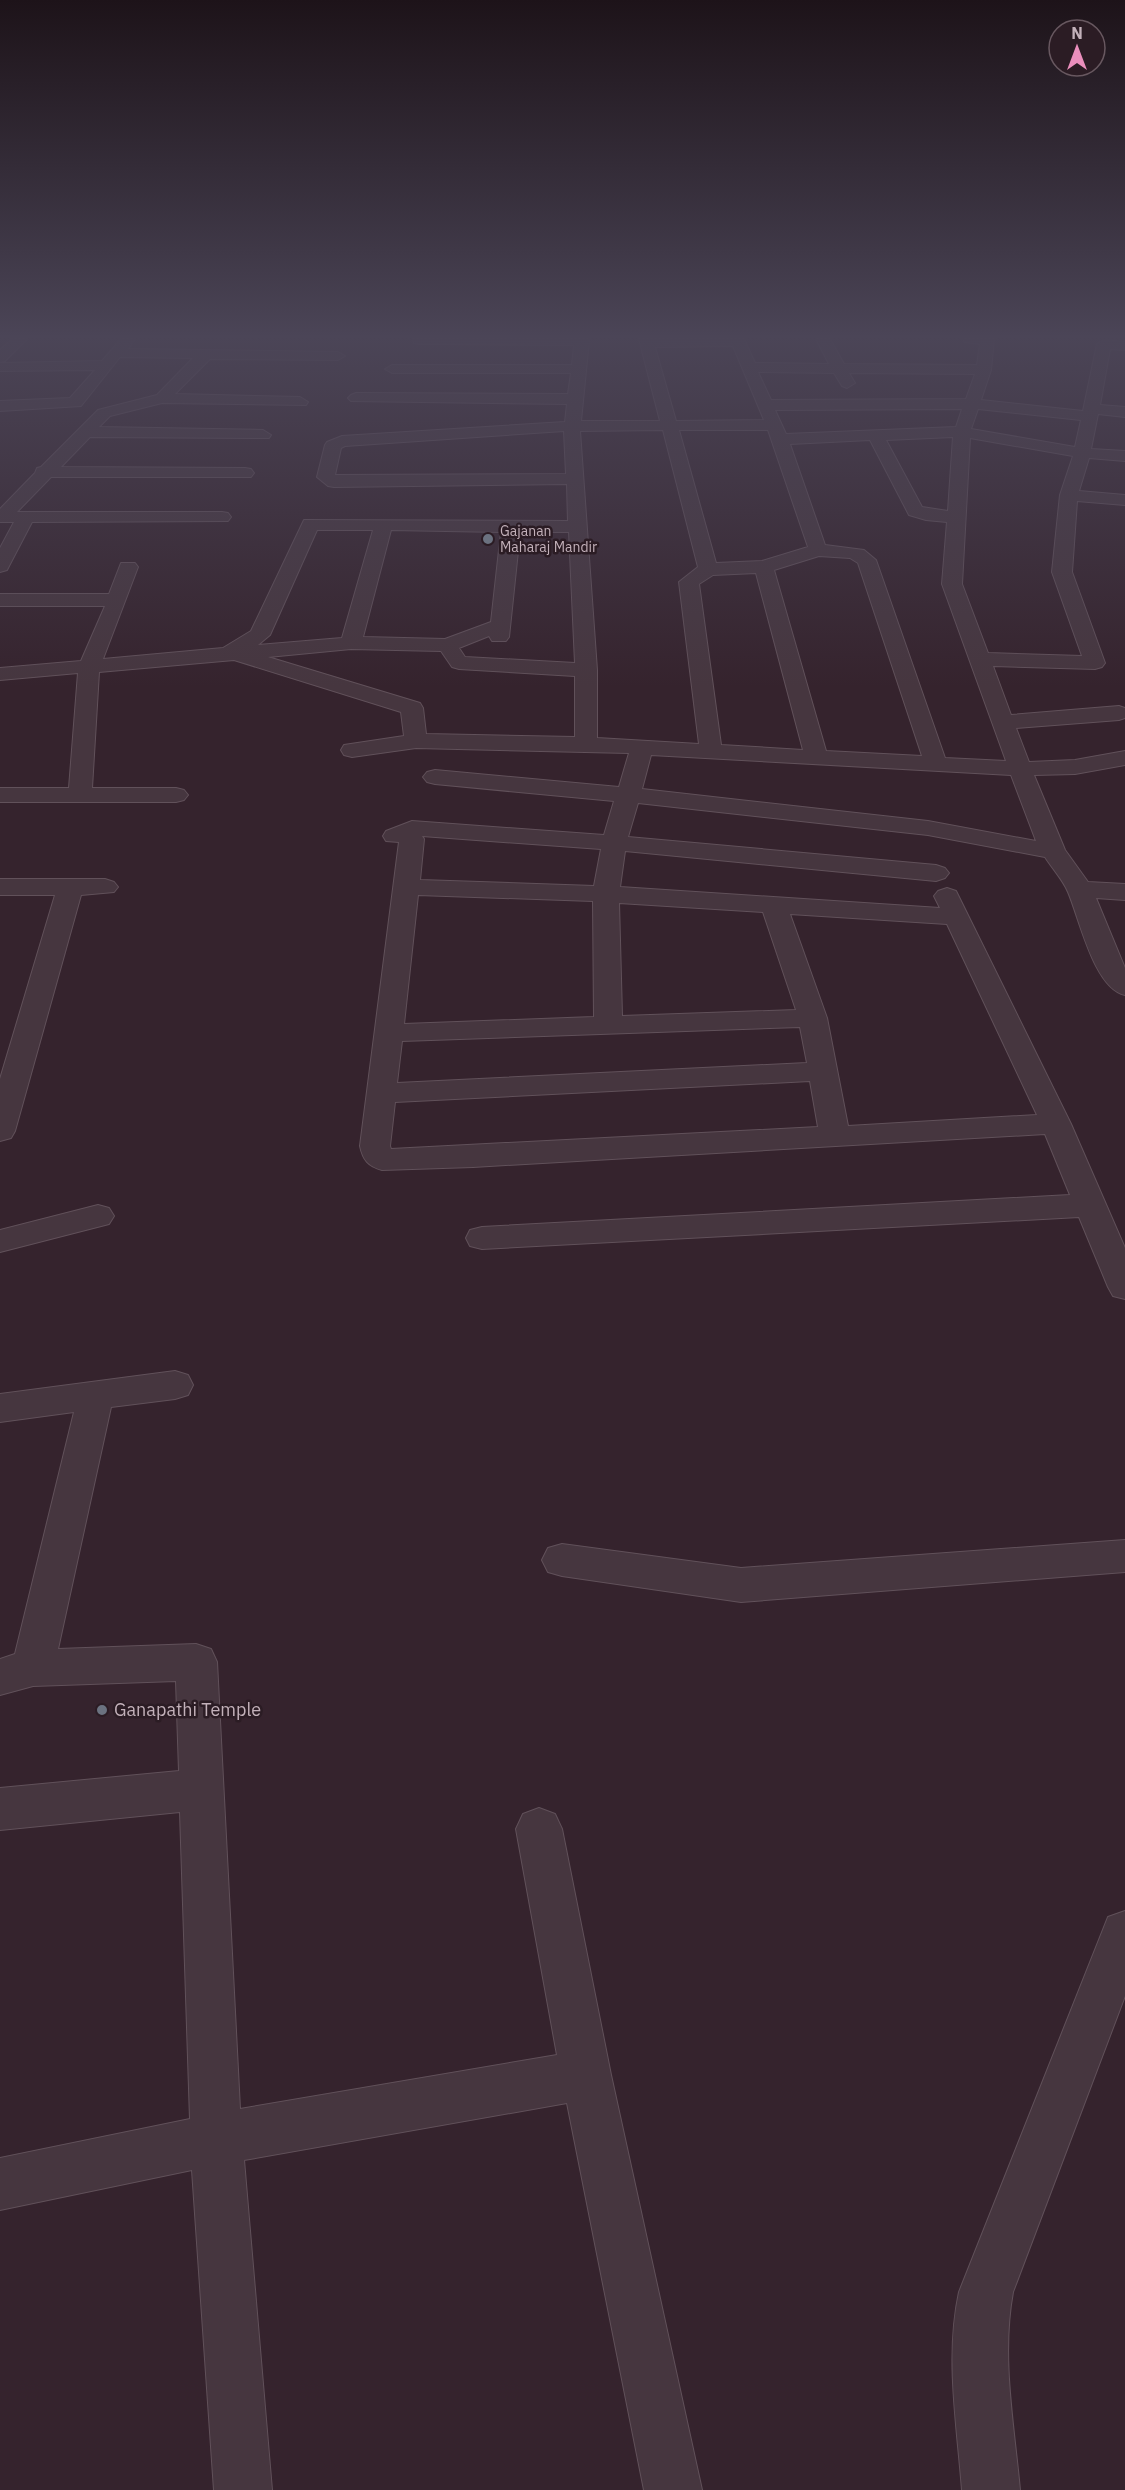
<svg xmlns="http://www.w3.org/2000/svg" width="1125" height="2490" viewBox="0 0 1125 2490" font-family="'IBM Plex Sans',sans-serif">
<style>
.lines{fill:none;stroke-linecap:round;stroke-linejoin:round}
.minor-casing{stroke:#61515a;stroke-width:2}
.minor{fill:#46363f;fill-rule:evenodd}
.worship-dot{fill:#6b7280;stroke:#2b1c24;stroke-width:2}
.labels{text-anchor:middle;stroke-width:5;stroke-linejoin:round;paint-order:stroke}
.far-poi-label{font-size:14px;fill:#c3b1ba;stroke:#2b1c24;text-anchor:start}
.near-poi-label{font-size:18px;fill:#c3b1ba;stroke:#2b1c24;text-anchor:start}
</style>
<rect width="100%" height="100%" fill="#35232d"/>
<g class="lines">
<g class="minor-casing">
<path id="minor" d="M12 339H27L5 361 0 362V350Z
M121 339H135L128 349 338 352 345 356 338 360 210 359 175 394 300 397 308 402 306 405 162 403 110 416 99 427 263 430 271 435 269 438 90 437 61 467 245 468 251 469 254 473 251 477H51L17 512H222L228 513 231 517 228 521 32 522 9 566 7 570 0 572V548L14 522H0V509L35 473 37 468 41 467 98 410 157 395 193 358 120 357 81 406 0 411V401L70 398 95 370 0 371V363L102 361Z
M413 339H588L589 341 581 421H660L639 339H744L755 363 829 364 816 339H830L844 364 977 365 980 344 965 342 963 339H994L991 370 981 400 1083 411 1097 344 1104 340 1125 342V350L1110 349 1100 405 1125 407V417L1098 414 1091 449 1125 451V461L1089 458 1079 491 1125 495V505L1077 501 1072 572 1105 663 1102 667 1095 669 993 666 1011 715 1119 706 1125 708V718L1119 720 1016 728 1029 762 1075 760 1125 751V765L1075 774 1034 775 1065 850 1088 882 1125 884V900L1096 898 1125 968V995C1094 988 1080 920 1068 892 1063 880 1052 868 1045 857L928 835 638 803 628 837 936 865 945 868 949 873 945 878 936 881 625 851 620 887 940 908 934 896 938 891 947 888 956 891 1071 1124 1125 1248V1299L1113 1296 1108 1287 1079 1217 482 1249 470 1246 466 1238 470 1230 482 1227 1070 1195 1045 1134 473 1167 382 1170C368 1166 363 1160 360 1146L399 842 386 841 383 836 386 831 412 821 604 835 614 801 435 784 427 782 423 777 427 772 435 770 619 787 629 753 416 748 352 757 344 755 341 750 344 745 404 736 401 712 234 660 99 672 92 788H176L184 790 188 795 184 800 176 802H0V788H69L78 673 0 680V668L81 661 105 606H0V594H109L121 563H135L138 567 103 659 223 648 251 631 304 520 568 521 567 484 334 487 328 486 317 477 325 445 327 442 342 436 565 422 567 404 351 401 348 398 351 395 356 393 568 394 571 373H392L385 369 392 365H572L574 345 419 344 414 343ZM733 346 764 420 676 421 655 347ZM758 372 834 373 842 386 847 388 855 383 849 373 975 374 966 399 771 400ZM962 409 956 427 786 434 775 410ZM978 409 1081 420 1075 447 971 429ZM663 430 698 567 679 582 699 744 597 738V670L580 431ZM679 430H768L808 547 762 561 716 563ZM564 431 566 474 335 475 341 448 345 446ZM953 437 948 511 922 507 886 440ZM970 438 1073 456 1060 495 1052 572 1082 656 988 653 962 584ZM870 440 909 515 926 520 947 522 942 584 1006 761 945 758 876 560 864 550 825 545 790 444ZM317 530H373L342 638 258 645 270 635ZM391 530 501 532 491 622 445 639 363 637ZM520 532H569L575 663 465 657 459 648 489 636 492 641H506L509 637ZM819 556 850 558 858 563 922 756 826 751 774 570ZM756 573 803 750 721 745 699 584 713 575ZM351 649 441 651 452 667 459 669 575 676V737L426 734 423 708 420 703 268 657ZM651 755 1011 775 1036 841 928 821 642 789ZM422 836 601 849 594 886 420 880 424 839ZM418 895 593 901 594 1017 404 1024ZM619 903 763 912 796 1010 622 1016ZM790 914 947 924 1037 1115 848 1126 827 1018ZM800 1027 807 1063 397 1083 402 1041ZM810 1081 818 1127 391 1149 390 1146 395 1102Z
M0 879H105L114 882 118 887 114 892 81 895 15 1131 11 1138 0 1141V1079L55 895H0Z
M98 1205 109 1208 114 1216 109 1224 0 1252V1230Z
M175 1371 188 1375 193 1385 188 1395 175 1399 111 1407 58 1649 196 1644 211 1649 217 1662 240 2109 557 2055 516 1829 523 1814 539 1808 555 1814 562 1829 611 2075 702 2490H644L567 2103 244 2160 272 2490H214L192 2170 0 2210V2158L190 2119 180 1812 0 1830V1788L179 1771 176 1681 33 1686 0 1695V1659L15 1654 74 1412 0 1422V1394Z
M1125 1540V1572L741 1602 562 1576 548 1572 542 1560 548 1548 562 1544 741 1568Z
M1125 1911V1996L1013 2292C1001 2357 1014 2424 1020 2490H962C957 2424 945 2357 959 2292L1108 1917Z"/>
</g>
<use href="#minor" class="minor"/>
</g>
<linearGradient id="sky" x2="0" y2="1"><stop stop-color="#1d1319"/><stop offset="0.49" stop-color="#4b4557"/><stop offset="1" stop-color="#4b4557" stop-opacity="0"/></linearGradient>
<rect width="1125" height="687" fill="url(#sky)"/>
<g class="worship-dot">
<circle cx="488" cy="539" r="6"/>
<circle cx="102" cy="1710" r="6"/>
</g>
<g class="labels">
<g class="far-poi-label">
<text x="500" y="536">Gajanan<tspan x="500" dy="16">Maharaj Mandir</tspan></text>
</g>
<g class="near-poi-label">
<text x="114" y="1716">Ganapathi Temple</text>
</g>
</g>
<g transform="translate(1077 48)"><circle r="28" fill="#2b1c24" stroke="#685860" stroke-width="1.5"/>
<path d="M0-4.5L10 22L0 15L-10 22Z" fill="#ea8ebc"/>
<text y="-9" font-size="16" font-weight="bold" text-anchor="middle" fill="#c3b1ba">N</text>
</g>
</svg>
